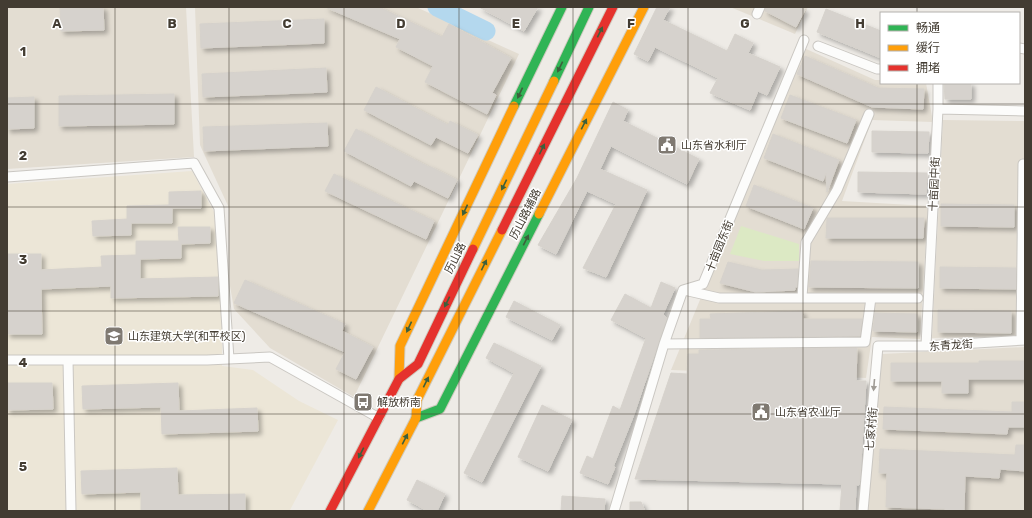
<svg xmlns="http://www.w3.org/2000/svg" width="1032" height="518" viewBox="0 0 1032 518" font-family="Rubik,'Noto Sans SC',sans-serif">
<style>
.residential{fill:#e3ddd2}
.education{fill:#ece6d7}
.green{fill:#dce9c4}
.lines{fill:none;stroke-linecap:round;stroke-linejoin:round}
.river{stroke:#b4d8ee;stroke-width:19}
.building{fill:#d6d2cd;stroke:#d6d2cc;filter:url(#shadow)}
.street-casing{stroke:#cac7c2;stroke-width:11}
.fast-casing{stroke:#cfcabe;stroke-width:11}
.slow-casing{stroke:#cfcabe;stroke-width:11}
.jam-casing{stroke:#cfcabe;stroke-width:11}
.street{stroke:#fcfcfb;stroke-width:9}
.fast{stroke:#30b455;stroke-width:9}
.slow{stroke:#ff9f0a;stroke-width:9}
.jam{stroke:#e5322d;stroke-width:9}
.oneway{fill:#3d603c}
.oneway2{fill:#a09c96}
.grid{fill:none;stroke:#433c32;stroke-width:1;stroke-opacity:0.55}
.labels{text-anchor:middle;stroke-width:3;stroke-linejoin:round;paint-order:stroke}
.poi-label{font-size:11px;fill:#433c32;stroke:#fff;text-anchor:start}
.street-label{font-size:11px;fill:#433c32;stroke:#fff}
.grid-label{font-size:13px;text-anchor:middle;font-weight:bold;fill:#433c32;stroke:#fff;stroke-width:3;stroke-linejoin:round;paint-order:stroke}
</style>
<defs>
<filter id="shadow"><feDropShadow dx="3.5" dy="3.5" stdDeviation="2" flood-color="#0004"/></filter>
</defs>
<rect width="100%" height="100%" fill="#eeebe6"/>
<path class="residential" d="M7 7H186L194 157 7 169Z
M195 7H416L519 54 354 397 270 348 234 309 230 286 229 208 200 145Z
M730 7H808L795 34Z
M804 48 875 80H881V83H926L933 122 872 120 842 201 928 206 920 339 872 337 866 378 671 370Z
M943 120 1025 121V298H1024L1016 336 932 338Z
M1025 347V511H867L882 354Z"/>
<path class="education" d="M192 171 214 212 222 306V366L253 370 299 401 338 420 290 510 7 511V184Z"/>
<path class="green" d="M741 226 799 244V261H764L730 254Z"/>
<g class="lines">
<path class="river" d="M437 7 486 31"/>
</g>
<path class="building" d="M60 7H103L104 30 61 31Z
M325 7H379L442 37 449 24 511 58 492 93 496 95 487 114 425 82 433 66 396 47 400 39Z
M479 7H538L524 31Z
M657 7H670L663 20 727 51 735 34 753 43 748 53 780 67 767 95 758 91 750 110 710 93 718 78 655 47 648 61 634 54Z
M766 7H799L805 10 796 27 765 11Z
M826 9 881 31V58L817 32Z
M324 19V43L201 48 200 24Z
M805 56 878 88 924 89 923 109 872 107 797 74Z
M326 68 327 92 203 97 202 74Z
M944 83H971V99H945Z
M376 87 448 125 450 121 478 135 468 153 436 137 431 145 364 110Z
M174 94V124L59 126V96Z
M790 95 856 120 847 143 781 118Z
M34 97V128L7 129V98Z
M613 102 628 110 623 121 699 159 687 184 611 146 600 169 647 190 606 277 583 268 616 204 587 191 556 254 538 245 577 178Z
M327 123 328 146 204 151 203 127Z
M356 129 429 167V166L457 180 448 198 414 181 411 186 344 151Z
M872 131 929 132 928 153 872 152Z
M773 134 839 160 827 192 826 173 823 181 764 158Z
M858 172 927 173 926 194 858 192Z
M334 174 434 221 426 239 325 191Z
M754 185 813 208 804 229 746 206Z
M201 191V208H172V223H131V235L93 236 92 221 127 219V206L169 205V192Z
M941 204 1014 205V227L941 226Z
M827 218H924L923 238H826Z
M178 227H210V243L181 244V258L140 259V279L218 277V296L111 298V286L41 289 42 334H7V254H41V270L102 267 101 256 136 255V241H179Z
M811 261 918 262V288L809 287Z
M728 262 762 270 798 269 797 287H795V290L756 292 720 283Z
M940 267 1016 268V289L940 288Z
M245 280 345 324 342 331 373 347 356 379 336 369 345 352 234 303Z
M661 282 675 288 663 314 667 318 633 417 613 467H615L608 484 580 473 587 456 593 459 613 406 620 410 646 338 611 320 625 294 651 308Z
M514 301 560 325 552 340 506 317Z
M938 310 1011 311V333L938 332Z
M802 311 803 319H862L860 336 700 338V319H711L710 314Z
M875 313 917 314V332L873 331Z
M494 343 541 366 482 482 464 473 514 373 486 358Z
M857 348 856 381H866L860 478 859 485H856L855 511H840L842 484 635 479 671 373 687 374 688 354H699V350Z
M979 361H1025V379H968V393H942V381H891V363H979Z
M7 383H52L53 409 7 410Z
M178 383 179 411 257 408 258 431 162 434 161 407 83 409 82 386Z
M1012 402H1025V427H1008L1007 434 883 429 884 407 1012 412Z
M542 405 572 420 548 471 518 457Z
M1016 445H1025V471L1000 469 999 478 965 476 964 511H945V509L886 507 887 473H879L880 449 1015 455Z
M177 468 178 495 245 494V511H141V492L82 494 81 471Z
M417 480 445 494 437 511H428L407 500Z
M562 496 605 499 604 511H561Z
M630 502H641L645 511H630Z"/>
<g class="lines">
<g class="street-casing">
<path id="street" d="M757 14 760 7
M818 46 877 69H881
M1019 48 1025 49
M938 109V83
M7 177 194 163 219 208 229 359
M683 290 703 284 804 40
M684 290 719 298H918
M802 297 806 242 837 190 869 114
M1021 340 1023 164
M664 344 865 342 871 298
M926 346 938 109 1025 111
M7 360H68
M71 511 68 360H207L270 357 379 418
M614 511 664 344 683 290
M863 511 878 346H926L1025 340"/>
</g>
<g class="fast-casing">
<path id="fast" d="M554 81 589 7
M514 106 562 7
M416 418 440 409 539 214"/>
</g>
<g class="slow-casing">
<path id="slow" d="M539 214 644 7
M473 249 554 81
M399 379 400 346 514 106
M368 511 416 418 417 400 502 230"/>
</g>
<g class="jam-casing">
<path id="jam" d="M502 230 613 7
M330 511 399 379 418 364 473 249"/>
</g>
<use href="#street" class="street"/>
<use href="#fast" class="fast"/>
<use href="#slow" class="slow"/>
<use href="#jam" class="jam"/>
</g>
<defs><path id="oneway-solid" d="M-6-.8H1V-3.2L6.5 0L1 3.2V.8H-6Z"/></defs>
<g class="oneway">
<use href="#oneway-solid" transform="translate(600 32) rotate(-64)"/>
<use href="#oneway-solid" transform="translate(560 67) rotate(116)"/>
<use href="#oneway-solid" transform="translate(520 93) rotate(115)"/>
<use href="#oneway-solid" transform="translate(584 124) rotate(-63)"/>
<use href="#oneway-solid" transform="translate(542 149) rotate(-64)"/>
<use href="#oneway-solid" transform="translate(504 185) rotate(116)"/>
<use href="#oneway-solid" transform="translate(465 210) rotate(115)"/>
<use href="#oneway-solid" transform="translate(526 240) rotate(-63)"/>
<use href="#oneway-solid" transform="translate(484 265) rotate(-64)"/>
<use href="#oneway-solid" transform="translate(447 302) rotate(116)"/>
<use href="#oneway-solid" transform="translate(409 327) rotate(115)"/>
<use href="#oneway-solid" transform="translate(426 382) rotate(-64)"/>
<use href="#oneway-solid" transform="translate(405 439) rotate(-63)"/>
<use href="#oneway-solid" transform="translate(361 453) rotate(117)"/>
</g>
<use class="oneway2" href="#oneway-solid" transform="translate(874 385) rotate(95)"/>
<path class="grid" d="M115 7V511M229 7V511M344 7V511M459 7V511M573 7V511M688 7V511M803 7V511M917 7V13M917 83V511M7 104H1025M7 207H1025M7 311H1025M7 414H1025"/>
<defs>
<g id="civic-square" transform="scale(1)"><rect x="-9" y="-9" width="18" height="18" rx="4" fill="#7f7971" stroke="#fff"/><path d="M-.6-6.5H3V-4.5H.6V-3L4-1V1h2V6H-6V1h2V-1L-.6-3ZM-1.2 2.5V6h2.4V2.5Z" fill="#fff"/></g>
<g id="university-square" transform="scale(1)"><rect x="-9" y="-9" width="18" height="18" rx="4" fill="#7f7971" stroke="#fff"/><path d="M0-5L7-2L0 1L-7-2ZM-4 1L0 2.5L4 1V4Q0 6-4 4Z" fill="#fff"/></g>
<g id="bus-square" transform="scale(1)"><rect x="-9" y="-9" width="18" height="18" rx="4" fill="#7f7971" stroke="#fff"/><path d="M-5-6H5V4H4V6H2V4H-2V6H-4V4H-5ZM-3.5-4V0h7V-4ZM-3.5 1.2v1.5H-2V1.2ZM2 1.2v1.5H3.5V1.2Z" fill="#fff"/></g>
</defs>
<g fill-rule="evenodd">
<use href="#civic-square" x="667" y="145"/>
<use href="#university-square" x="114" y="336"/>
<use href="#bus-square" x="363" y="402"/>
<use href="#civic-square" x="761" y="412"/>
</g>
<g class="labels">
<g class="poi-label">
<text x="681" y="149">山东省水利厅</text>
<text x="128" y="340">山东建筑大学(和平校区)</text>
<text x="377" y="406">解放桥南</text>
<text x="775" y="416">山东省农业厅</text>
</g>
<g class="street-label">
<text transform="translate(934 184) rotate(-87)" y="4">十亩园中街</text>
<text transform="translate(525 214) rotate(-63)" y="4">历山路辅路</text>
<text transform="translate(719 246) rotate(-68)" y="4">十亩园东街</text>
<text transform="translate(455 258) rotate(-64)" y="4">历山路</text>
<text transform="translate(951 345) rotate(-4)" y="4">东青龙街</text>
<text transform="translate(871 429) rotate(-85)" y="4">七家村街</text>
</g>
</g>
<g class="grid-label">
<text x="57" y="28">A</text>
<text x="172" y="28">B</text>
<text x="287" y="28">C</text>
<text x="401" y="28">D</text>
<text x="516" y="28">E</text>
<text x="631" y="28">F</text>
<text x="745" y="28">G</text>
<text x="860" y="28">H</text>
<text x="23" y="56">1</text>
<text x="23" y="160">2</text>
<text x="23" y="264">3</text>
<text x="23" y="367">4</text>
<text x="23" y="471">5</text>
</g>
<rect width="1032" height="518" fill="none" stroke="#433c32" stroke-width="16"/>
<rect x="880" y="12" width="140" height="72" fill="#ffffff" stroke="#b4b1ad"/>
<rect x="888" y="25" width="20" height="6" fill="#30b455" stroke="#b4b1ad"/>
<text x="916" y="32" font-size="12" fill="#433c32">畅通</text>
<rect x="888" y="45" width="20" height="6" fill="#ff9f0a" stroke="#b4b1ad"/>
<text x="916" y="52" font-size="12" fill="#433c32">缓行</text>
<rect x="888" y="65" width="20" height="6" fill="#e5322d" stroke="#b4b1ad"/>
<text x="916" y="72" font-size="12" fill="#433c32">拥堵</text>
</svg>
